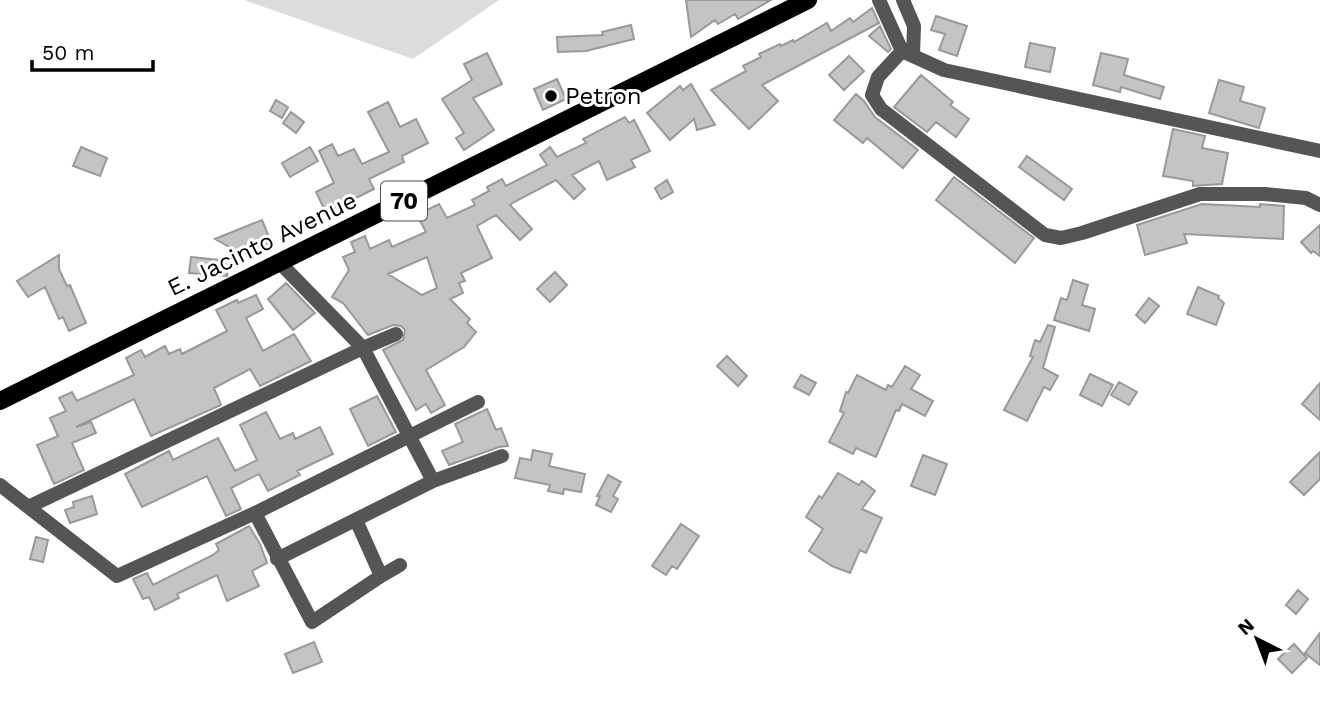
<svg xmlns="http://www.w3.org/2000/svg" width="1320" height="702" viewBox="0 0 1320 702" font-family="'Work Sans',sans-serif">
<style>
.green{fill:#dcdcdc}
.building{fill:#c4c4c4;stroke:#999;stroke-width:2;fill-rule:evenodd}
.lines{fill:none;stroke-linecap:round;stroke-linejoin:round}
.minor{stroke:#555;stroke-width:14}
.primary{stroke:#000;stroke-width:18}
.poi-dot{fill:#000;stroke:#fff;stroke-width:2.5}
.labels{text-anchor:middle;stroke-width:6;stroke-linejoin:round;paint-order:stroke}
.shield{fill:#fff;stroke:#4c4c4c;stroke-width:2}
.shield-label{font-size:23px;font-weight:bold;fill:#000}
.poi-label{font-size:24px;fill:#000;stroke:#fff;text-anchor:start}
.street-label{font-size:24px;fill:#000;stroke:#fff}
</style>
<rect width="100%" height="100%" fill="#fff"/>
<path class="green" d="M244 0H499L413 59Z"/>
<path class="building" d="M686 0H771L738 19 735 14 718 24 715 20 691 37Z
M872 8 879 23 762 85 778 101 749 129 711 90 746 71 743 66 761 57 759 54 780 44 781 46 793 40 794 42 827 23 831 31 850 18 853 22Z
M936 16 967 26 957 56 939 50 945 34 931 30Z
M631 25 634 39 586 51 558 52 557 37 603 35 602 32Z
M880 26 891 49 888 52 869 36Z
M1030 43 1055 48 1050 72 1025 67Z
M487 53 502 84 473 98 494 130 464 150 456 138 464 133 442 99 472 80 464 64Z
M1101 53 1128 59 1124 75 1164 87 1160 99 1121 87 1120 92 1093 85Z
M849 56 864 71 844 90 829 75Z
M921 75 953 102 950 105 969 119 956 137 936 122 927 132 894 107Z
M557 79 566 99 543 110 534 89Z
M1219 80 1244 87 1240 101 1265 108 1259 128 1209 113Z
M691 84 715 125 697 130 694 119 670 140 647 113 680 86 683 90Z
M856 94 864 101 875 117 918 150 903 168 867 138 863 143 834 120Z
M276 100 288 107 282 118 270 111Z
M388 102 400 127 416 119 428 143 402 156 404 162 369 179 374 189 326 213 316 192 334 183 319 151 332 144 338 156 354 149 362 164 389 152 368 112Z
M291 112 304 122 296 133 283 123Z
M625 117 629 123 634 120 650 151 631 160 635 167 607 180 599 161 572 175 585 189 574 199 556 180 514 202 510 205 532 229 520 240 496 215 477 226 492 258 461 273 465 281 459 283 463 293 450 299 470 319 467 323 476 332 464 347 426 370 445 405 431 413 426 404 416 410 383 350 403 340 405 330 401 326 393 325 368 335 343 303 332 297 349 270 343 257 355 252 351 242 365 236 370 249 389 240 392 247 426 232 417 215 439 204 447 218 475 205 472 200 489 191 487 187 502 179 506 186 547 165 540 155 550 147 557 157 586 143 583 139ZM427 257 437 288 422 295 388 274Z
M1173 129 1205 136 1202 148 1228 153 1222 184 1193 186V181L1163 176Z
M81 147 107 158 100 176 73 166Z
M310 147 318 161 290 177 282 163Z
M1027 156 1072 189 1064 200 1019 167Z
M954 177 1034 238 1015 263 936 200Z
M667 180 673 192 661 199 655 188Z
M1202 204 1260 207V204L1284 206 1283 239 1184 234 1187 243 1145 255 1137 225Z
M262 220 271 242 242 254 215 239Z
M1320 225V256L1313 251 1311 253 1301 242Z
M59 255V269L67 286 70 285 86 323 69 331 63 317 59 319 45 287 28 297 17 281Z
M191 257 229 261 227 276 189 273Z
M555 272 567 285 550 302 537 289Z
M1073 280 1088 285 1082 305 1095 309 1089 331 1054 320 1061 298 1067 300Z
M286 283 315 313 293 330 268 299Z
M1198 287 1219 296 1218 298 1224 303 1216 325 1187 314Z
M256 295 263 309 246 318 263 351 294 334 311 361 260 386 250 369 214 388 221 405 151 436 134 399 97 417 76 427 91 422 96 433 72 443 84 470 54 484 37 445 58 436 50 418 66 411 59 398 72 392 77 401 134 375 126 358 141 350 145 357 165 346 169 354 180 349 182 354 227 331 216 310 237 300 238 303Z
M1149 298 1159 306 1145 323 1136 315Z
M1048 325 1055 327 1043 368 1058 376 1050 390 1044 387 1027 421 1004 410 1033 357 1030 356 1035 340 1040 342Z
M727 356 747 376 738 386 717 366Z
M905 366 920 375 911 389 933 401 925 416 902 404 899 411 896 410 876 457 856 448 853 454 829 442 844 413 840 411 846 392 848 393 857 375 886 390 888 385 892 387Z
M1090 374 1113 385 1102 406 1080 395Z
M801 375 816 383 809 395 794 387Z
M1119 382 1137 392 1129 405 1111 395Z
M1320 383V420L1302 404Z
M377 396 396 432 368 446 350 409Z
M487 409 496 430 501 428 508 446 499 447 449 465 442 451 463 442 455 424Z
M266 412 280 439 293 433 295 439 320 427 333 454 297 471 300 475 268 491 259 474 231 488 241 509 226 516 207 476 142 507 125 474 169 451 173 460 218 438 235 471 257 460 240 425Z
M533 450 552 454 549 466 585 474 581 492 564 489 563 494 548 491 550 485 515 478 520 458 531 460Z
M1320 452V479L1304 495 1290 482Z
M923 455 947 464 935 495 911 486Z
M838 473 859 485 862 481 875 491 862 509 882 518 866 553 860 550 850 573 832 566 809 551 823 529 806 517 819 496 822 498Z
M608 475 621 482 613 496 618 499 611 512 596 505 600 496H597Z
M92 496 97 514 70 523 65 510 74 507 73 502Z
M681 524 699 536 677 569 672 566 666 575 652 566Z
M249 526 260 544 267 563 252 571 259 586 227 601 217 575 177 594 179 598 155 610 149 597 143 599 133 579 147 573 153 585 213 555 219 550 216 544Z
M36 537 48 540 43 562 30 559Z
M1298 590 1308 599 1296 614 1286 605Z
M1320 633V665L1305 653Z
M314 642 322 662 293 673 285 654Z
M1294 644 1307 658 1292 673 1278 659Z"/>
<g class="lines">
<path class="minor" d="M879 0 902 51 944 70 1320 151
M903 0 914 26 913 56
M902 51 878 77 872 95 881 109 1045 235 1061 238 1082 233 1200 194H1265L1306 198 1320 205
M280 263 363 348 433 481
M0 485 117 576 255 513 478 402
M28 507 363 348 396 334
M255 513 312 622 381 576 400 565
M356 520 381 576
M277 559 433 481 502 456"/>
<path class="primary" d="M0 401 808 0"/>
</g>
<circle class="poi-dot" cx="551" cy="96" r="7"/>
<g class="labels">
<rect class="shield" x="381" y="181.5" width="46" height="39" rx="5"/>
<g class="shield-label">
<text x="404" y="209">70</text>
</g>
<g class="poi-label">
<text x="565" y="104">Petron</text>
</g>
<g class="street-label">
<text transform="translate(262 244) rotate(-26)" y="8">E. Jacinto Avenue</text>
</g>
</g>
<g transform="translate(1257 639) rotate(318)" stroke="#ffffff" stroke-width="5" paint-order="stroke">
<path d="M0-5L12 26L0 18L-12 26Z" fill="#000000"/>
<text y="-10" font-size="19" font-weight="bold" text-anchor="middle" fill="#000000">N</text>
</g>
<path d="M32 60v10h121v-10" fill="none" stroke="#000000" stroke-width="3.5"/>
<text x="42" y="60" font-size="21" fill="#000000" stroke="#ffffff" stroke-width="5" paint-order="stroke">50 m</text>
</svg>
